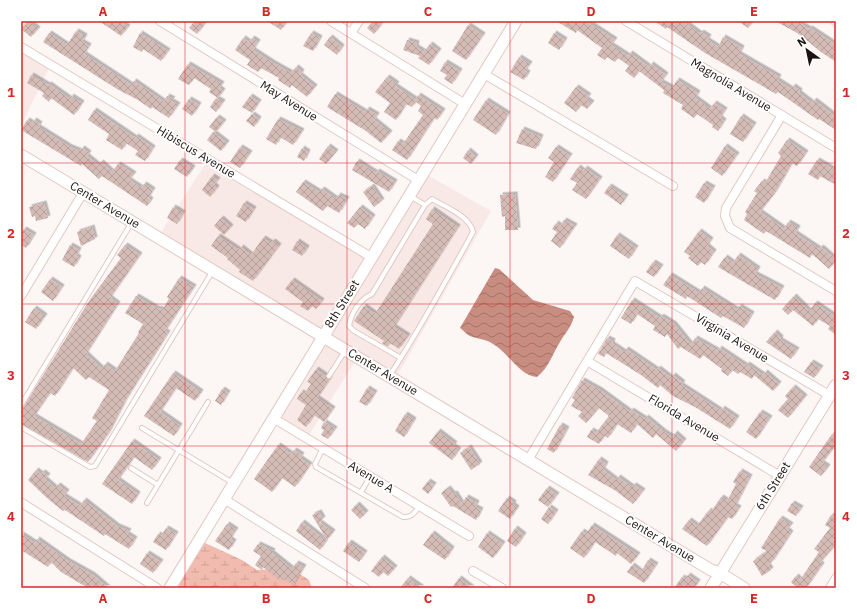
<svg xmlns="http://www.w3.org/2000/svg" width="857" height="609" viewBox="0 0 857 609" font-family="'IBM Plex Sans',sans-serif">
<style>
.built{fill:#f8e9e6}
.wetland{fill:url(#wetland-marsh)}
.water{fill:url(#water-waves)}
.building{fill:url(#building-cross-hatch);fill-rule:evenodd;filter:url(#shadow)}
.lines{fill:none;stroke-linecap:round;stroke-linejoin:round}
.lane-casing{stroke:#e2c8c2;stroke-width:6}
.street-casing{stroke:#e2c8c2;stroke-width:10}
.secondary-casing{stroke:#e2c8c2;stroke-width:13}
.lane{stroke:#fff;stroke-width:4}
.street{stroke:#fff;stroke-width:8}
.secondary{stroke:#fff;stroke-width:11}
.grid{fill:none;stroke:#d62828;stroke-width:1;stroke-opacity:0.55}
.labels{text-anchor:middle;stroke-width:4;stroke-linejoin:round;paint-order:stroke}
.street-label{font-size:12px;fill:#1c1311;stroke:#fff}
.neatline{fill:none;stroke:#d62828;stroke-width:1.5}
.grid-label{font-size:13px;text-anchor:middle;font-weight:bold;fill:#d62828}
</style>
<defs>
<pattern id="wetland-marsh" width="20" height="14" patternUnits="userSpaceOnUse"><rect width="20" height="14" fill="#f2bbaf"/><path d="M1 5h8M5 5V1M11 12h8M15 12V8" fill="none" stroke="#cfa096"/></pattern>
<pattern id="water-waves" width="16" height="10" patternUnits="userSpaceOnUse"><rect width="16" height="10" fill="#c88d80"/><path d="M0 5q4-4 8 0t8 0" fill="none" stroke="#a27267"/></pattern>
<pattern id="building-cross-hatch" width="8" height="8" patternUnits="userSpaceOnUse"><rect width="8" height="8" fill="#d5bbb5"/><path d="M0 0l8 8M0 8l8-8" fill="none" stroke="#b6a09b"/></pattern>
<filter id="shadow"><feDropShadow dx="2.5" dy="-2.5" stdDeviation="0" flood-color="#0004"/></filter>
</defs>
<rect width="100%" height="100%" fill="#fcf6f5"/>
<path class="built" d="M21 52 49 68 21 126Z
M206 163 365 258 321 330 160 234Z
M427 175 491 211 397 376 329 334Z
M325 341 356 360 309 435 279 416Z"/>
<path class="wetland" d="M203 542 242 560 257 570 291 568 309 580 312 588H176Z"/>
<path class="water" d="M495 268 499 269 533 300 570 311 574 317C571 328 565 333 560 342 552 355 549 367 537 377 519 376 509 353 493 344 486 339 477 339 470 336 466 334 463 330 460 328Z"/>
<path class="building" d="M28 21 38 29 31 37 21 29Z
M99 21H119L128 27 121 36Z
M195 21H207L197 34 189 28Z
M267 21H287L281 30Z
M373 21H384L374 34 367 28Z
M556 21H586L615 40 611 45 628 56 630 53 649 67 651 64 666 75 661 82 672 88 677 80 698 93 695 98 710 109 714 103 725 110 720 118 724 121 718 131 712 127 713 125 697 114 694 118 681 109 683 105 663 93 664 90 639 71 634 78 625 71 629 66 618 58 615 62 607 57 605 60 597 55 602 48 577 30 576 33Z
M654 21H683L700 34 701 32 709 37 707 40 718 47 723 37 742 48 739 54 779 77 777 80 791 89 793 86 800 91 799 93 812 103 814 100 836 117V130L819 119 818 120 778 92 776 94 705 53 667 27 666 29Z
M738 21H753L748 28Z
M775 21H796L809 29 810 28 836 45V62L821 52 799 34Z
M468 25 483 35 466 60 452 51Z
M76 31 85 36 82 42 89 46 84 54 131 85 134 81 164 102 167 96 173 99 171 101 178 105 169 118 152 107 151 109 138 100 117 89 43 42 49 33 67 45Z
M140 33 168 51 161 61 143 49 142 52 133 47Z
M311 33 320 38 313 51 303 46Z
M554 33 565 40 559 50 548 43Z
M330 37 342 47 337 55 324 45Z
M243 38 249 42 252 38 258 42 253 50 273 63 291 73 296 67 302 72 300 75 315 87 307 97 292 85 290 88 278 80 279 78 261 68 258 72 247 65 250 60 235 50Z
M407 40 417 43 416 47 424 52 430 44 439 51 429 65 418 58 420 56 403 50Z
M519 57 530 64 525 71 528 73 524 80 510 72Z
M445 62 460 71 452 84 444 79 447 75 440 71Z
M188 64 222 84 219 88 223 91 218 98 209 92 211 89 194 78 189 85 178 79Z
M31 75 48 85 49 84 70 99 71 96 82 103 74 115 51 98 49 102 42 96 44 93 27 83Z
M387 77 397 84 395 86 416 100 418 95 443 111 437 120 434 118 407 160 392 150 398 141 403 144 423 115 418 111 421 106 416 102 412 107 406 104 396 120 384 112 390 103 375 92Z
M576 87 589 96 586 99 592 103 587 109 581 105 576 112 564 103Z
M335 94 365 112 367 109 377 115 374 120 390 133 381 143 366 131 327 107Z
M250 96 259 102 252 113 242 107Z
M216 98 223 102 216 112 210 107Z
M189 99 199 105 192 116 182 109Z
M486 100 508 114 496 135 473 120Z
M94 110 135 138 136 136 153 148 145 161 135 155 138 151 126 143 122 150 106 140 109 134 88 120Z
M252 114 259 119 254 127 246 121Z
M741 116 754 125 743 142 730 134Z
M217 117 224 122 216 132 209 127Z
M278 119 302 131 293 145 280 137 276 145 266 139Z
M27 120 32 123 34 120 40 124 38 127 70 147 80 151 82 148 89 153 87 156 98 165 101 162 112 172 118 164 134 174 129 180 141 188 144 184 153 190 148 198 151 200 147 206 102 176 99 179 82 164 81 166 21 130Z
M522 129 541 137 536 149 516 143Z
M213 132 227 143 221 151 207 140Z
M787 140 806 153 797 166 792 163 774 194 760 212 784 229 788 222 798 228 795 233 819 249 821 247 836 260 829 269 812 254 810 258 766 231 764 234 744 220 747 214 745 212 757 193 754 191 762 181 765 183 781 156 778 153Z
M328 146 336 152 326 164 319 159Z
M725 146 737 155 722 176 711 168Z
M240 147 250 153 240 168 230 162Z
M556 147 570 156 553 182 545 177 554 162 548 158Z
M302 148 308 152 304 161 297 157Z
M468 150 476 157 471 164 463 158Z
M180 160 193 168 187 177 174 169Z
M817 160 836 171V185L820 176 818 180 808 174Z
M357 161 376 173 377 171 395 182 389 192 352 170Z
M578 167 583 171 585 168 600 179 586 199 572 190 577 183 570 179Z
M212 176 218 180 214 185 217 188 210 197 202 190Z
M303 182 319 192 322 189 336 199 338 195 347 199 339 213 327 206 323 211 296 192Z
M704 183 713 188 704 203 695 197Z
M372 186 382 201 374 207 363 192Z
M609 186 626 197 621 205 604 193Z
M515 194 518 230H505V216L502 217 500 195Z
M44 203 48 218 36 221 35 216 32 217 29 207Z
M244 203 254 209 246 222 236 216Z
M173 207 183 213 177 224 167 218Z
M360 207 373 217 365 229 358 224 354 228 347 223Z
M432 209 458 227 394 327 408 336 399 349 390 343 388 347 382 343 384 341 354 321 364 306 375 314 433 224 426 219Z
M221 218 231 227 224 235 214 226Z
M564 220 575 226 560 248 551 241 557 232 552 229 556 223 560 226Z
M92 227 95 239 81 246 77 232Z
M24 229 34 235 26 248 21 245V233Z
M699 231 711 240 707 246 714 252 705 265 701 262 698 266 688 258 690 256 684 252Z
M617 235 636 248 629 259 610 246Z
M218 236 239 250 241 247 251 255 263 238 271 243 273 241 279 246 253 281 239 272 240 270 227 259 228 258 211 246Z
M297 241 307 248 302 256 292 250Z
M70 245 79 250 76 256 79 258 74 267 62 260Z
M125 245 140 255 110 298 118 304 86 354 102 369 105 364 115 371 139 333 138 332 143 324 125 313 136 296 158 309 159 308 162 310 169 299 167 297 179 278 194 287 165 331 168 333 125 401 108 434 88 462 21 424V411L89 301 121 258 117 255ZM73 368 86 380 89 377 109 390 92 418 97 421 81 444 34 416 50 393 55 396Z
M738 255 758 269 755 274 782 288 775 300 718 267 725 257 733 263Z
M653 262 661 267 654 277 646 272Z
M670 275 699 293 702 288 737 310 739 306 752 314 744 328 723 316 721 318 687 296 686 299 663 285Z
M50 279 62 287 53 301 41 292Z
M292 280 322 301 316 309 312 306 308 311 300 306 303 302 285 289Z
M794 296 809 311 815 303 836 317V335L828 329 830 326 818 319 813 326 793 310 788 315 782 309Z
M632 300 660 318 661 316 674 324 691 345 695 338 718 351 719 348 746 366 747 364 763 375 765 372 779 384 773 391 754 375 752 379 740 372 738 374 732 370 728 376 721 371 722 369 703 355 700 359 681 347 678 349 667 334 665 337 653 330 655 326 637 314 631 324 621 318Z
M34 308 45 316 36 329 25 322Z
M775 332 781 338 780 340 797 350 791 359 766 342Z
M607 338 613 341 612 344 624 352 626 349 657 370 658 368 671 378 673 375 683 383 681 385 721 411 722 408 737 418 730 429 695 407 673 396 660 385 658 388 641 375 606 353 604 357 598 354Z
M811 362 821 368 814 378 804 372Z
M316 369 330 379 317 398 333 409 324 422 314 415 306 427 297 420 306 405 297 399 301 392 304 394 311 384 307 382Z
M173 373 201 392 195 401 176 388 160 412 180 426 174 436 144 416Z
M582 380 600 390 630 412 631 410 645 419 646 417 664 432 672 437 675 433 684 441 676 451 656 434 653 438 637 424 631 433 617 424 608 438 604 436 599 444 587 437 591 430 596 433 609 416 599 408 586 423 578 416 582 412 571 406 575 400 572 398Z
M793 387 805 397 788 418 778 410 788 399 785 396Z
M367 388 375 393 367 406 359 402Z
M222 389 228 393 221 405 215 401Z
M760 412 770 418 756 439 746 432Z
M405 414 414 420 404 437 395 431Z
M324 422 335 429 328 439 321 435 324 430 321 428Z
M560 425 567 429 554 453 547 449Z
M438 431 455 444 453 446 459 450 452 460 429 443Z
M832 434 836 436V445L822 463 828 467 821 476 809 467Z
M132 441 159 460 152 470 134 457 118 480 138 494 132 504 102 484Z
M278 445 291 454 294 450 302 455 300 458 310 465 295 487 282 478 272 492 254 479Z
M469 447 480 464 471 470 460 453Z
M599 459 606 464 603 470 616 480 618 477 632 487 634 485 643 491 633 504 616 491 588 475Z
M36 470 41 474 43 472 48 476 45 479 55 488 58 485 67 492 64 496 80 506 84 500 117 526 129 531 127 534 135 539 129 549 105 534 104 536 65 510 63 511 47 498 28 480Z
M740 471 750 477 735 506 739 508 732 519 728 517 707 546 682 529 689 520 697 526 709 510 711 512 721 497 727 501 736 484 733 482Z
M428 481 434 485 428 494 422 489Z
M448 488 453 494 455 493 462 504 466 497 477 503 475 507 481 510 476 520 453 506 451 507 441 493Z
M547 488 557 495 548 507 538 500Z
M507 498 514 503 513 505 517 508 510 519 498 511Z
M792 503 801 508 796 516 787 511Z
M357 504 366 513 360 519 351 510Z
M549 507 556 512 548 524 541 519Z
M319 512 323 519 319 522 333 532 327 540 312 515Z
M831 515 836 518V536L832 542 836 545 820 563 822 565 806 588H797L791 582 796 576 800 580 819 552 814 549 830 528 825 525Z
M780 518 791 525 787 530 791 533 772 562 768 565 771 570 762 576 753 561 767 551 761 548Z
M302 522 326 541 320 550 296 531Z
M227 524 236 530 230 539 234 542 229 550 215 541Z
M592 525 638 555 631 564 617 553 616 556 595 542 584 558 570 548 582 531 586 534Z
M166 528 176 534 166 550 153 542 158 534 161 536Z
M515 528 524 535 516 547 507 541Z
M432 533 452 549 445 560 423 545Z
M487 533 503 544 493 558 478 547Z
M21 534 35 543 37 539 68 561 93 575 108 588H88L61 572 51 562 48 567 21 550Z
M349 542 365 553 359 562 343 551Z
M258 544 273 551 272 553 292 569 296 563 304 567 293 585 281 577 279 580 263 567 262 570 255 565 261 556 253 551Z
M147 553 161 562 153 573 140 564Z
M382 557 395 568 388 576 383 572 379 577 371 571Z
M648 560 656 565 644 583 627 572 632 565 641 572Z
M688 575 698 582 694 588H674L682 577 685 579Z
M408 578 422 588H400Z
M459 578 472 588H452Z"/>
<g class="lines">
<g class="lane-casing">
<path id="lane" d="M410 196 425 205
M390 375C420 329 446 281 473 232 470 216 445 207 432 199L425 205 372 294C360 299 351 313 349 326L354 331 401 358
M329 376 345 351
M21 405 132 222
M21 427 90 467 95 466 212 272
M142 428 233 483
M323 448 315 464 316 467 403 517C411 518 414 513 419 507
M131 468 158 485
M361 492 370 477
M147 503 208 402"/>
</g>
<g class="street-casing">
<path id="street" d="M160 21 418 180
M331 21 465 104
M626 21 836 148
M835 21H836
M351 33 359 21
M21 47 371 257
M484 74 673 186
M782 115 726 208 725 216 730 228 836 291
M21 296 83 193
M587 361 780 476
M273 418 469 536
M528 460 635 281 829 395
M224 499 365 588
M22 503 157 588
M473 571 502 588
M830 588 836 578"/>
</g>
<g class="secondary-casing">
<path id="secondary" d="M21 155 711 570 720 573 744 588
M170 588 516 21
M711 588 836 385"/>
</g>
<use href="#lane" class="lane"/>
<use href="#street" class="street"/>
<use href="#secondary" class="secondary"/>
</g>
<path class="grid" d="M185 21V588M347 21V588M510 21V588M672 21V588M21 163H836M21 304H836M21 446H836"/>
<g class="labels">
<g class="street-label">
<text transform="translate(731 85) rotate(31)" y="4">Magnolia Avenue</text>
<text transform="translate(289 101) rotate(32)" y="4">May Avenue</text>
<text transform="translate(196 152) rotate(31)" y="4">Hibiscus Avenue</text>
<text transform="translate(105 205) rotate(31)" y="4">Center Avenue</text>
<text transform="translate(342 304) rotate(-58)" y="4">8th Street</text>
<text transform="translate(732 338) rotate(31)" y="4">Virginia Avenue</text>
<text transform="translate(383 372) rotate(31)" y="4">Center Avenue</text>
<text transform="translate(684 418) rotate(31)" y="4">Florida Avenue</text>
<text transform="translate(371 477) rotate(31)" y="4">Avenue A</text>
<text transform="translate(773 486) rotate(-58)" y="4">6th Street</text>
<text transform="translate(660 539) rotate(31)" y="4">Center Avenue</text>
</g>
</g>
<rect width="857" height="609" fill="none" stroke="#ffffff" stroke-width="44"/>
<g transform="translate(807 50) rotate(327)" stroke="#ffffff" stroke-width="3" paint-order="stroke">
<path d="M0-3L7 15L0 10L-7 15Z" fill="#1c1311"/>
<text y="-6" font-size="11" font-weight="bold" text-anchor="middle" fill="#1c1311">N</text>
</g>
<rect x="22" y="22" width="813" height="565" class="neatline"/>
<g class="grid-label">
<text x="103" y="16">A</text>
<text x="266" y="16">B</text>
<text x="428" y="16">C</text>
<text x="591" y="16">D</text>
<text x="754" y="16">E</text>
<text x="11" y="97">1</text>
<text x="846" y="97">1</text>
<text x="11" y="238">2</text>
<text x="846" y="238">2</text>
<text x="11" y="380">3</text>
<text x="846" y="380">3</text>
<text x="11" y="521">4</text>
<text x="846" y="521">4</text>
<text x="103" y="603">A</text>
<text x="266" y="603">B</text>
<text x="428" y="603">C</text>
<text x="591" y="603">D</text>
<text x="754" y="603">E</text>
</g>
</svg>
